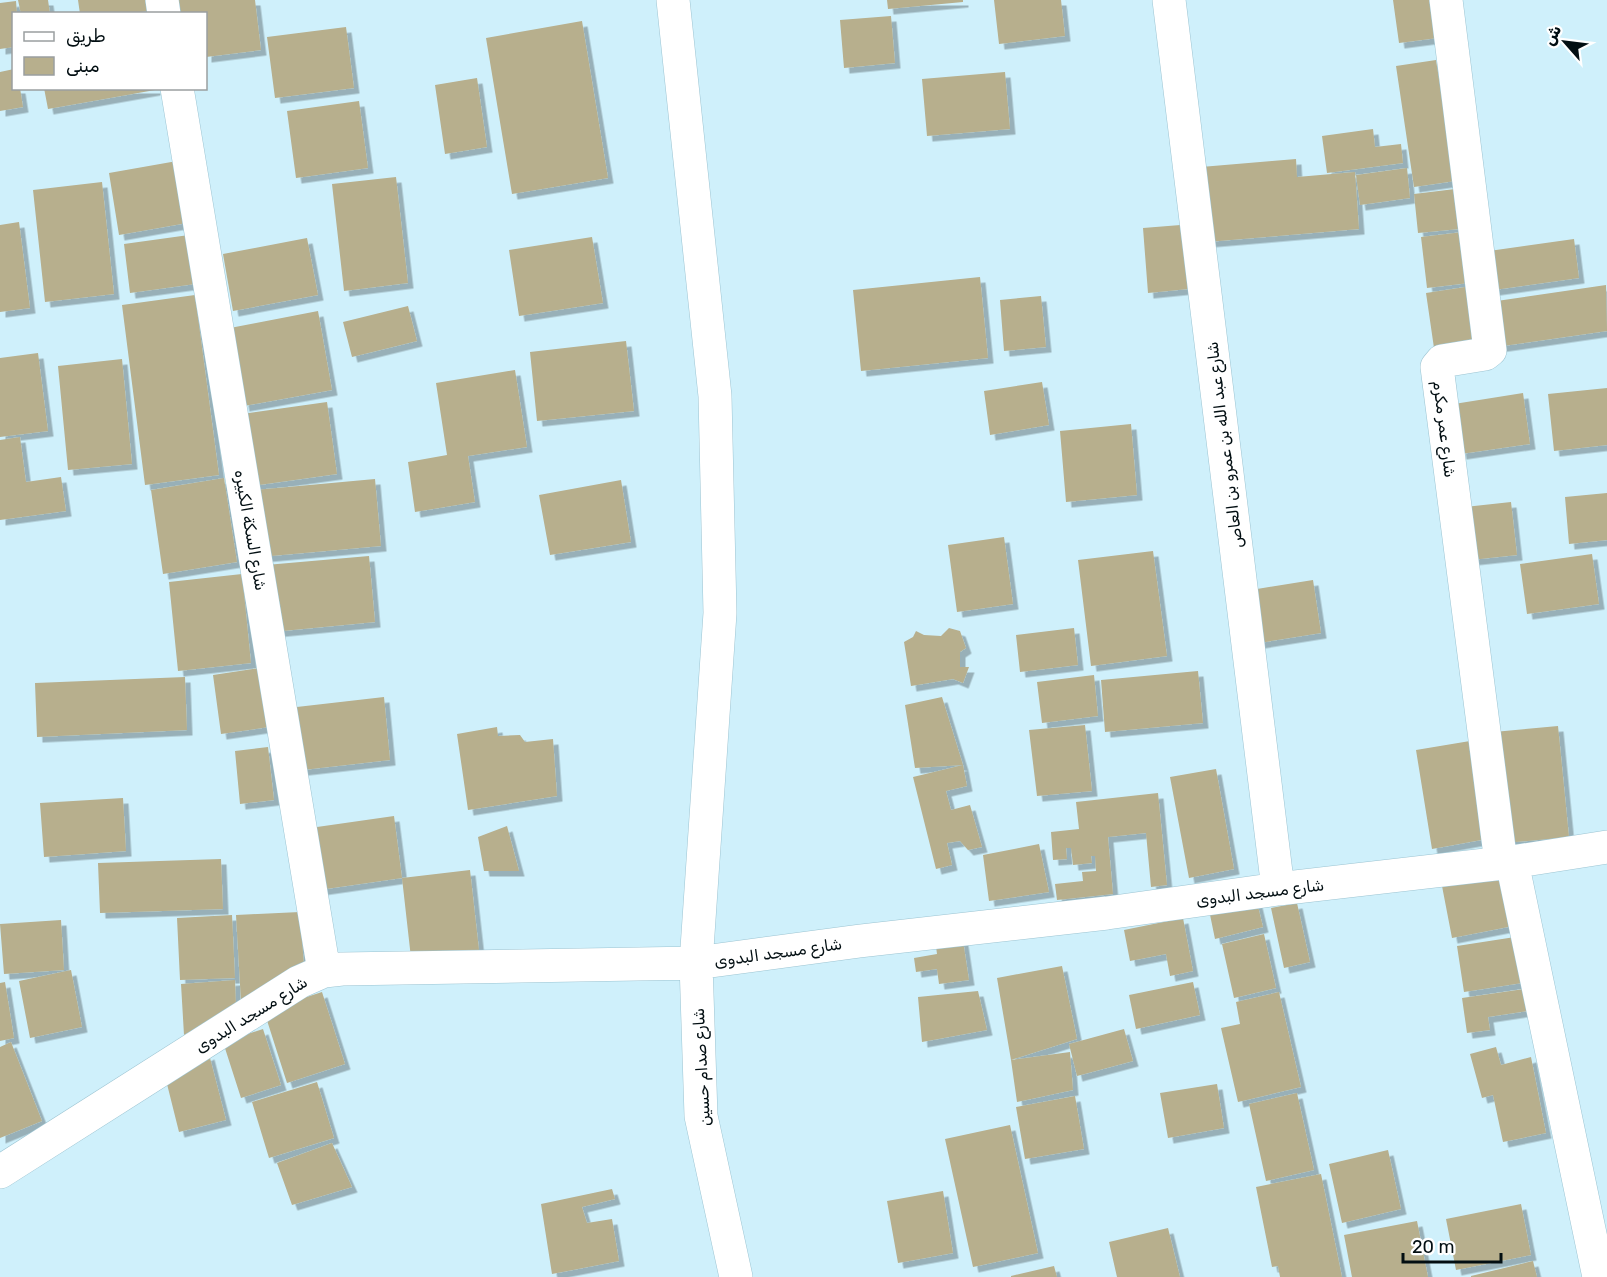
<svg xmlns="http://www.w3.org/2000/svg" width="1607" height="1277" viewBox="0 0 1607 1277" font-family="Rubik,'Noto Sans Arabic',sans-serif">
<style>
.building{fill:#b7af8d;filter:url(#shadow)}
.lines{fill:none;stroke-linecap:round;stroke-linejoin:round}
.street-casing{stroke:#9cc4d2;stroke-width:34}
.street{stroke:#fff;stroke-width:33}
.labels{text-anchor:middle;stroke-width:4.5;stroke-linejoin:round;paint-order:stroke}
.street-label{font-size:16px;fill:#020e12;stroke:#fff}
</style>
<defs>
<filter id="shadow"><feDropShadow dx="5.5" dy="5.5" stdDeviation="0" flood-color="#0004"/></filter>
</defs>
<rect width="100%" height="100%" fill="#cff0fb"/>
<path class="building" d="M18 0H48L50 14H21Z
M78 0H150L152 10 130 14H80Z
M178 0H255L261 50 206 57V14H180Z
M887 0H963V2L888 9Z
M994 0H1061L1065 36 999 44Z
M1393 0H1440L1445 37 1399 43Z
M16 1 17 14H14V47L0 49V3Z
M891 16 895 63 844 68 840 20Z
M582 21 608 178 512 194 486 38Z
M346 27 354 88 275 98 267 37Z
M1436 60 1455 181 1414 187 1396 66Z
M14 69V88H20L23 107 0 111V72Z
M1005 72 1010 129 927 136 922 79Z
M477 78 487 147 445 154 435 85Z
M44 88H155V90L48 109Z
M359 101 368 168 296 178 287 111Z
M1373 129 1375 147 1401 144 1403 163 1327 173 1322 136Z
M1296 159 1297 177 1355 172 1359 229 1207 242 1201 167Z
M177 161 187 223 119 235 109 173Z
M1407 168 1410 198 1360 205 1356 175Z
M396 177 408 283 344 291 332 184Z
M102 182 114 294 45 302 33 190Z
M1455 189 1459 229 1418 233 1414 194Z
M19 222 30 308 0 312V225Z
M1193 224 1198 288 1148 293 1143 228Z
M1463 232 1469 283 1427 288 1421 237Z
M189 235 195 284 130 293 124 244Z
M592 237 603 303 519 316 509 250Z
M307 238 318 295 233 311 223 254Z
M1574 239 1579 278 1487 291 1482 252Z
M980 277 988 358 861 371 853 290Z
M1606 285 1607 331 1496 347 1490 302Z
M1472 286 1480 341 1434 348 1426 293Z
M195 295 219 475 145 485 122 305Z
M1041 296 1046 347 1004 351 1000 300Z
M408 306 417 341 352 357 343 322Z
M318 311 332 390 244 406 230 328Z
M626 341 634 411 537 421 530 352Z
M38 353 48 431 0 437V358Z
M122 359 132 464 68 470 58 366Z
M515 370 527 447 468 456 475 502 415 512 408 462 447 455 436 383Z
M1042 382 1049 425 990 435 984 391Z
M1607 388V445L1554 451 1548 394Z
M1523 393 1530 444 1461 454 1454 404Z
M327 402 337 474 252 486 242 414Z
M1131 424 1137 495 1066 502 1060 431Z
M20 437 26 482 61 477 66 511 0 520V440Z
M224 478 237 562 163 574 151 490Z
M375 479 381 546 260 557 255 490Z
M621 480 631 542 550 555 539 495Z
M1607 493V540L1569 544 1565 497Z
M1511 502 1517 555 1471 560 1465 507Z
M1004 537 1013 604 957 612 948 545Z
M1153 551 1167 656 1091 666 1078 560Z
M1592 554 1599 604 1527 614 1520 564Z
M369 556 375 622 272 632 266 565Z
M242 574 251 663 178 671 169 582Z
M1313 580 1321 633 1259 643 1251 590Z
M949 628 960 631 966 648 960 652V667H969L963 683 953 679 911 686 904 642 913 637 916 631 924 635 941 636Z
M1074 628 1078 665 1020 672 1016 635Z
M260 668 269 727 221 734 213 675Z
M1198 671 1203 723 1105 732 1101 680Z
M1094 675 1098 716 1042 723 1037 682Z
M185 677 187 730 37 737 35 683Z
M384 697 390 760 294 771 288 708Z
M942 697 963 765 915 768 905 705Z
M1085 725 1092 791 1037 796 1029 730Z
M1558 726 1569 837 1505 843 1494 732Z
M497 727 498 736 520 735 525 742 553 739 557 796 468 810 457 734Z
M1476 740 1492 838 1432 849 1416 750Z
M268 747 274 800 240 804 235 751Z
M963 765 967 786 946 791 951 810 970 805 982 847 968 850 960 841 947 843 952 865 936 869 913 777Z
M1216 769 1234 869 1189 878 1170 777Z
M1158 793 1167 885 1151 887 1146 833 1108 837 1113 894 1057 900 1055 884 1083 881 1082 872 1096 871 1095 856H1091L1092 863 1073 865 1071 848H1066L1067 859 1053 860 1051 832 1079 829 1076 802Z
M123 798 126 851 44 857 40 803Z
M394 816 402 878 312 891 303 829Z
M507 826 519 871H484L478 837Z
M1039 844 1049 892 989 901 983 855Z
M221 859 223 909 100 913 98 863Z
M470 870 479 950 411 958 402 878Z
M1503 874 1513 926 1452 938 1442 886Z
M1255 894 1263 927 1215 939 1208 905Z
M1297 903 1310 962 1284 968 1271 908Z
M300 912 304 967 241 1002 236 915Z
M232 915 235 978 180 980 177 918Z
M1183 918 1193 971 1170 976 1166 954 1130 961 1124 930Z
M61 920 64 970 4 974 0 924Z
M962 934 969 980 939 984 937 969 916 972 914 958 937 954 935 939Z
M1264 934 1276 988 1234 998 1222 944Z
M1515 937 1522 983 1464 992 1457 946Z
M1062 966 1077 1039 1011 1060 997 978Z
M71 970 82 1027 30 1038 19 981Z
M235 980 236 1006 184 1035 181 984Z
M5 982 14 1038 0 1041V983Z
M1193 982 1200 1015 1136 1029 1129 995Z
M1524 989 1527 1011 1488 1017 1490 1030 1467 1033 1462 998Z
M978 991 987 1030 922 1042 918 997Z
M322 992 345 1064 287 1083 264 1011Z
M1279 992 1301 1087 1238 1102 1221 1028 1240 1024 1236 1002Z
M263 1029 281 1085 241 1098 223 1042Z
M1124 1029 1133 1061 1077 1076 1069 1044Z
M11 1042 42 1121 0 1138V1047Z
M1496 1047 1501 1065 1531 1057 1546 1133 1503 1142 1493 1095 1482 1098 1470 1054Z
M1070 1052 1073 1090 1017 1102 1011 1060Z
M209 1054 226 1120 179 1132 165 1076Z
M317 1082 334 1138 269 1158 252 1102Z
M1217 1084 1224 1128 1168 1138 1160 1093Z
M1297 1093 1314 1170 1266 1181 1249 1104Z
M1075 1096 1084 1149 1025 1159 1016 1107Z
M1010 1125 1038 1253 973 1267 945 1139Z
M332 1143 352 1187 292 1205 277 1163Z
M1388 1150 1401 1209 1342 1223 1329 1164Z
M1321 1174 1342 1277H1280L1278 1266 1272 1267 1256 1187Z
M612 1189 615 1199 582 1207 587 1223 612 1219 619 1261 552 1274 541 1204Z
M943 1191 953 1253 898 1263 887 1201Z
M1521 1204 1531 1255 1456 1270 1446 1219Z
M1417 1221 1428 1277H1352L1344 1235Z
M1168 1228 1180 1277H1117L1109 1242Z
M1533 1261 1537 1277H1471V1276Z
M1054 1266 1057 1277H1011V1276Z"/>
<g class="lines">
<g class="street-casing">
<path id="street" d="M162 0 164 14
M673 0 715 396 720 613 696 963 701 1116 736 1277
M1169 0 1278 889
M1446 0 1490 350 1485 354 1442 361 1437 367 1501 863
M177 88 324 971
M1512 862 1599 1277
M0 1172 299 982 324 971 342 969 696 963 860 941 1107 913 1278 889 1512 862 1607 847"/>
</g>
<use href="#street" class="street"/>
</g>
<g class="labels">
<g class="street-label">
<text transform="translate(1445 429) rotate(83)" y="6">شارع عمر مكرم</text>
<text transform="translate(1224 445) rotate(-97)" y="6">شارع عبد الله بن عمرو بن العاص</text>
<text transform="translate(251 530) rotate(80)" y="6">شارع السكة الكبيره</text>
<text transform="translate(1260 892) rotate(-7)" y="6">شارع مسجد البدوى</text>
<text transform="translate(778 952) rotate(-8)" y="6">شارع مسجد البدوى</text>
<text transform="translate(251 1014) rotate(-32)" y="6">شارع مسجد البدوى</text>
<text transform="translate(701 1067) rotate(-93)" y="6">شارع صدام حسين</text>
</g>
</g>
<rect x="12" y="12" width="195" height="78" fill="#ffffff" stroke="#9a9fa0" stroke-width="1.5"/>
<rect x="24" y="32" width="30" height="9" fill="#ffffff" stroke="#9a9fa0" stroke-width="1.5"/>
<text x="66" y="42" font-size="18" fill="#020e12">طريق</text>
<rect x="24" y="57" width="30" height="18" fill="#b7af8d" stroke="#9a9fa0" stroke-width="1.5"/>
<text x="66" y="72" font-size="18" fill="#020e12">مبنى</text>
<g transform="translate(1565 42) rotate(298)" stroke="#ffffff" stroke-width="4.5" paint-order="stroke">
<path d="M0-4.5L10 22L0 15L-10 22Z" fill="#020e12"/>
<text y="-9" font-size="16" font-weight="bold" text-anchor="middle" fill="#020e12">ش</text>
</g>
<path d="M1403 1253v9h98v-9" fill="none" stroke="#020e12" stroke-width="3"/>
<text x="1412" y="1253" font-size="18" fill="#020e12" stroke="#ffffff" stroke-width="4.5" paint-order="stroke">20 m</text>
</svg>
